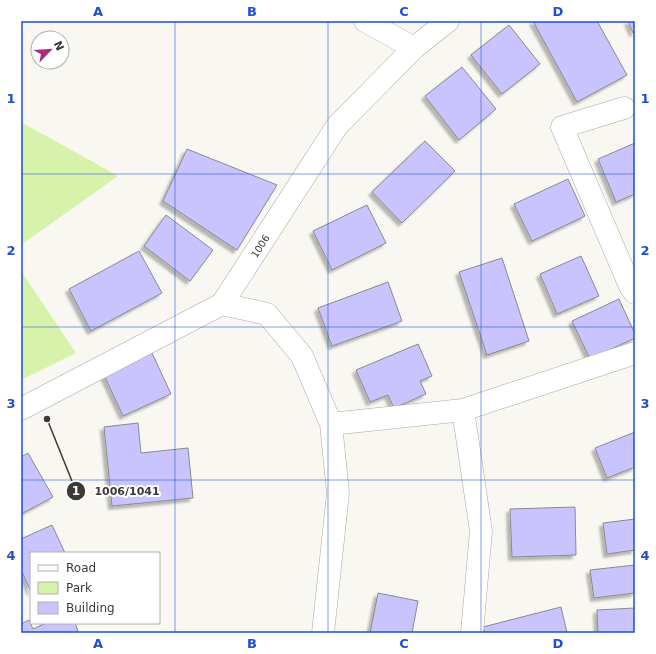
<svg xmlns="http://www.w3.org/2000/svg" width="656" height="654" viewBox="0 0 656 654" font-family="'DejaVu Sans',sans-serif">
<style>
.green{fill:#d7f3ab}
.building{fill:#cac4fe;stroke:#89898f;filter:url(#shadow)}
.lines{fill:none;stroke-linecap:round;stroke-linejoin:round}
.minor-casing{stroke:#aaa8a2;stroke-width:23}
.minor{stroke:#fff;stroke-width:22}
.grid{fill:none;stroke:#1d4ed8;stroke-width:1;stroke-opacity:0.55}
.labels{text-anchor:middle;stroke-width:4;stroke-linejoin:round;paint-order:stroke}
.street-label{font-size:10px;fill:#3b3a38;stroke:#fff}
.leader{fill:none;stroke:#3b3a38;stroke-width:1.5}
.callout-dot{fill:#3b3a38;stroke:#fff;stroke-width:1.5}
.mark-label{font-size:12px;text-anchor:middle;font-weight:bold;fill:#fff}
.callout-label{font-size:11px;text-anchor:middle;font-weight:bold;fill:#3b3a38;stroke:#fff;stroke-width:4;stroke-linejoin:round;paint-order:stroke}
.neatline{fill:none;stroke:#1d4ed8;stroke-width:1.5}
.grid-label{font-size:13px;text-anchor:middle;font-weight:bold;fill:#1d4ed8}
</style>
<defs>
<filter id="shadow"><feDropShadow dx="-3.5" dy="3.5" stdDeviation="1" flood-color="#0004"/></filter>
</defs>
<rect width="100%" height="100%" fill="#f8f7f1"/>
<path class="green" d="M21 122 118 176 21 245Z
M21 271 76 353 21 380Z"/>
<path class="building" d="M533 21H597L627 75 577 102Z
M628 21H635V32L633 33Z
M509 25 540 64 502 94 471 55Z
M462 67 496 109 459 140 425 96Z
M425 141 455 171 402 223 372 192Z
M635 143V194L616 202 598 159Z
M187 149 277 185 237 250 163 201Z
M568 179 585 216 532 241 514 204Z
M367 205 386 243 332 270 313 231Z
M166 215 213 250 190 281 144 246Z
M139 251 162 293 91 331 69 289Z
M581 256 599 296 557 314 540 274Z
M502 258 529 341 487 355 459 272Z
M388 282 402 321 332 346 318 308Z
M619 299 635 334V338L590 359 572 321Z
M418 344 432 376 420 381 426 394 394 408 388 395 370 402 356 370Z
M152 353 171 394 123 416 104 375Z
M138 423 141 453 188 448 193 498 112 506 104 427Z
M635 432V467L607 478 595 448Z
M28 453 53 497 21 514V457Z
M575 507 576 555 512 557 510 509Z
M635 519V550L607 554 603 523Z
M52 525 65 553H31V592L21 570V539Z
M635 565V593L594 598 590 570Z
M378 593 418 601 412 633H370Z
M561 607 567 633H485L483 627Z
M635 608V633H598L597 610Z
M29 620 33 629 46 623H75L78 631 74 633H21V624Z"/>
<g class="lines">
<g class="minor-casing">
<path id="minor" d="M365 21 414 48
M624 108 562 127 630 286 635 293
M222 304 267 314 302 356 331 424 338 493 323 633
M21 409 222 304 337 126 414 48 448 21
M463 410 481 531 472 633
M331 424 463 410 635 353"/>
</g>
<use href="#minor" class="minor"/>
</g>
<path class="grid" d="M175 21V633M328 21V633M481 21V633M21 174H635M21 327H635M21 480H635"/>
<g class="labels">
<g class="street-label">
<text transform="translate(260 246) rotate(-57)" y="4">1006</text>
</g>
</g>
<path class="leader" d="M47 419L76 491"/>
<g class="callout-dot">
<circle cx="47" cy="419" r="4"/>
<circle cx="76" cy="491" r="10"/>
</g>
<g class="mark-label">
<text x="76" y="495">1</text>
</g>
<g class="callout-label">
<text x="127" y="495">1006/1041</text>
</g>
<rect width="656" height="654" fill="none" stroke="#ffffff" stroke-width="44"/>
<rect x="30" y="552" width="130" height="72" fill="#ffffff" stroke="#b1b0af"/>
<rect x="38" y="565" width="20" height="6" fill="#ffffff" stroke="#b1b0af"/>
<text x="66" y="572" font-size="12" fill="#3b3a38">Road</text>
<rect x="38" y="582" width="20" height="12" fill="#d7f3ab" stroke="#b1b0af"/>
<text x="66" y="592" font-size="12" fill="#3b3a38">Park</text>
<rect x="38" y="602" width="20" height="12" fill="#cac4fe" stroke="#b1b0af"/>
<text x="66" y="612" font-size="12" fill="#3b3a38">Building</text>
<g transform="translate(50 50) rotate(65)"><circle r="19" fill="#ffffff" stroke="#b1b0af"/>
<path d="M0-3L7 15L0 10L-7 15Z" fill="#a72b7e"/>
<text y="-6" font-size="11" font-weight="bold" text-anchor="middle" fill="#3b3a38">N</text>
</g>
<rect x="22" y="22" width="612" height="610" class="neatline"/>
<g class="grid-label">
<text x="98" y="16">A</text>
<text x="252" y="16">B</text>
<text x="404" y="16">C</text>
<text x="558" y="16">D</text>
<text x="11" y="103">1</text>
<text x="645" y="103">1</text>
<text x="11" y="255">2</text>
<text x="645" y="255">2</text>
<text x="11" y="408">3</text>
<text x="645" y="408">3</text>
<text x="11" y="560">4</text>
<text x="645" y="560">4</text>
<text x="98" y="648">A</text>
<text x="252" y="648">B</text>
<text x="404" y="648">C</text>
<text x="558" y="648">D</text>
</g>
</svg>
